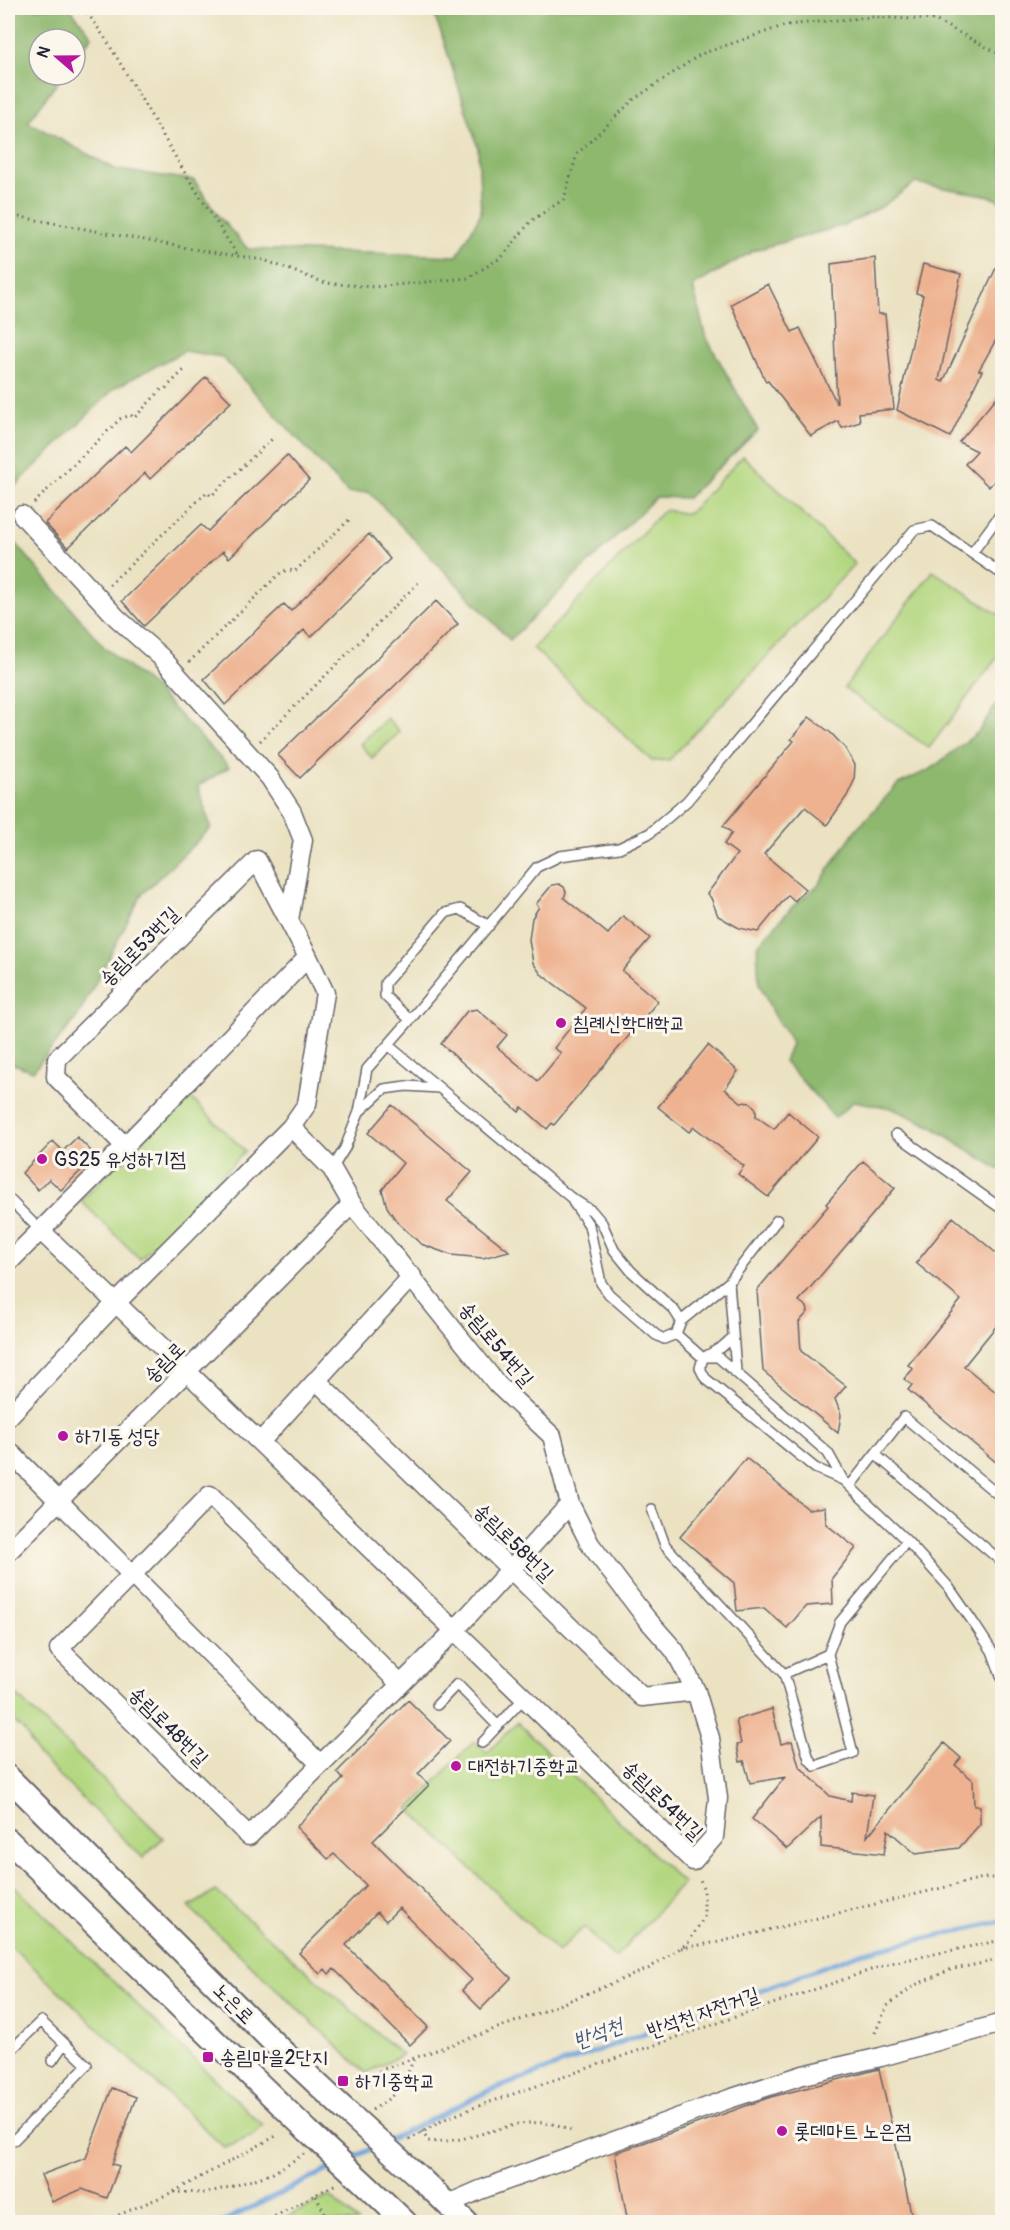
<svg xmlns="http://www.w3.org/2000/svg" width="1010" height="2230" viewBox="0 0 1010 2230" font-family="Pangolin,'Poor Story',sans-serif">
<style>
.green{fill:#b3d780;stroke:#6a7c5e;stroke-width:1.5}
.forest{fill:#8eb86e;stroke:#586d54;stroke-width:1.5}
.lines{fill:none;stroke-linecap:round;stroke-linejoin:round}
.stream{stroke:#6ea3db;stroke-width:5}
.building{fill:#eeb290}
.service-casing{stroke:#68656a;stroke-width:12}
.minor-casing{stroke:#68656a;stroke-width:21}
.tertiary-casing{stroke:#68656a;stroke-width:26}
.path{stroke:#68656a;stroke-width:3;stroke-dasharray:1.5 4.5;stroke-linecap:butt}
.service{stroke:#fff;stroke-width:9}
.minor{stroke:#fff;stroke-width:18}
.tertiary{stroke:#fff;stroke-width:22}
.tertiary-bridge-casing{stroke:#68656a;stroke-width:26;stroke-linecap:butt}
.tertiary-bridge{stroke:#fff;stroke-width:22}
.poi-dot{fill:#b5179e;stroke:#fbf7ec;stroke-width:2}
.labels{text-anchor:middle;stroke-width:6;stroke-linejoin:round;paint-order:stroke}
.street-label{font-size:20px;fill:#22223b;stroke:#fbf7ec}
.poi-label{font-size:20px;fill:#22223b;stroke:#fbf7ec;text-anchor:start}
.water-label{font-size:21px;font-style:italic;fill:#40567b;stroke:#fbf7ec}
</style>
<rect width="100%" height="100%" fill="#fbf7ec"/>
<filter id="ink" filterUnits="userSpaceOnUse"><feTurbulence type="fractalNoise" baseFrequency=".0167" numOctaves="2"/><feDisplacementMap in="SourceGraphic" scale="12" xChannelSelector="R" yChannelSelector="G"/><feConvolveMatrix kernelMatrix="1 2 1 2 8 2 1 2 1" color-interpolation-filters="sRGB"/></filter>
<filter id="wash" filterUnits="userSpaceOnUse"><feTurbulence type="fractalNoise" baseFrequency=".008" numOctaves="4" result="noise"/><feDisplacementMap in="SourceGraphic" scale="24" xChannelSelector="R" yChannelSelector="G"/><feGaussianBlur stdDeviation="1.35" result="paint"/><feColorMatrix in="noise" values="0 0 0 0 0 0 0 0 0 0 0 0 0 0 0 0 0 1.4 0 .05"/><feComposite in="paint" operator="in"/></filter>
<g filter="url(#wash)">
<rect width="100%" height="100%" fill="#ebe2c2"/>
<path class="green" d="M743 456 855 564 669 760 652 761 533 648 664 510 688 514Z
M933 571 1002 617V651L929 748 844 688Z
M387 718 400 732 372 758 360 744Z
M186 1093 245 1151 140 1259 81 1201Z
M8 1687 163 1838 143 1858 38 1755 25 1732 8 1715Z
M517 1722 683 1883 615 1958 584 1927 558 1952 409 1809 474 1741 487 1753Z
M8 1880 263 2126 253 2135 225 2148 8 1943Z
M216 1891 402 2055 366 2073 189 1907Z
M330 2196 358 2222H277Z"/>
<path class="forest" d="M8 8H70L92 36 75 59V39H39V75H63L28 122 117 170 194 180 219 217 248 249 457 256 481 213 478 148 441 33 431 8H1002V203L990 196 915 183 881 207 845 225 755 250 693 286 705 335 758 430 687 498 656 497 510 640 369 492 348 493 222 357 184 351 116 387 8 493Z
M8 534 104 647 154 688 229 767 198 786 211 828 142 894 78 1016 33 1071 8 1062Z
M1002 696V1169H998L931 1126 891 1108 854 1101 835 1118 784 1061 792 1042 774 1016 759 983 757 946 793 906 819 884 854 832 898 784 931 769 978 732Z"/>
<g class="lines">
<path class="stream" d="M387 2141 484 2093 860 1953 1002 1921
M347 2161 376 2146
M222 2222 336 2166"/>
</g>
<g id="blocks">
<path class="building" d="M1002 255V329L979 370 982 371 950 437 897 410 923 295 916 293 923 264 961 274 939 380 943 382Z
M875 258 878 314H885L894 409 859 413 860 422 842 428 838 421 811 436 768 381 766 382 731 304 768 284 792 332 800 328 837 404 831 264Z
M206 377 231 402 150 479 145 473 68 548 45 523 125 446 131 452Z
M1002 391V472L989 487 965 464 977 451 959 442Z
M287 455 309 480 229 558 223 551 144 626 122 601 201 525 208 531Z
M369 534 390 559 311 637 304 630 225 705 204 679 284 604 291 611Z
M436 601 458 624 300 778 278 755Z
M809 717 831 733 845 748 855 765 854 781 847 796 827 825 805 807 764 854 805 889 795 901 788 895 758 932 739 928 718 916 711 898 707 894 737 854 724 844 732 833 723 826 794 741 791 739Z
M559 884 564 887 566 892 564 898 608 934 623 916 650 938 622 971 658 1001 554 1125 552 1123 547 1129 522 1107 519 1112 441 1044 467 1011 477 1009 507 1035 497 1047 538 1081 561 1053 554 1048 586 1008 541 974 533 963 529 940 532 918 539 907 536 904 552 885Z
M708 1045 738 1071 725 1089 741 1102 751 1103 756 1109V1116L774 1129 788 1112 818 1137 768 1197 738 1174 744 1166 694 1127 689 1132 658 1107Z
M392 1105 472 1172 447 1201 509 1251 483 1258 451 1255 421 1244 397 1222 387 1207 382 1190 403 1163 368 1133Z
M77 1137 96 1156 61 1190 49 1179 38 1190 22 1173 53 1141 63 1151Z
M863 1161 895 1188 799 1301 807 1307 808 1312 799 1322 801 1351 846 1386 835 1399 841 1415 838 1433 763 1371 757 1290 828 1206 826 1204Z
M953 1217 1002 1258V1319L964 1366 1002 1397V1467L908 1390 912 1385 904 1379 913 1369 908 1365 961 1300 916 1263Z
M746 1458 808 1509 825 1507 826 1524 856 1548 832 1578 833 1604 806 1606 787 1628 764 1608 737 1611 734 1583 680 1537Z
M408 1700 450 1741 418 1774 429 1785 373 1841 511 1978 481 2009 462 1990 472 1980 399 1908 386 1921 377 1912 346 1945 428 2027 410 2045 334 1969 329 1974 325 1969 320 1974 299 1953 366 1885 334 1854 328 1859 296 1827 343 1779 337 1772Z
M772 1709 781 1744 792 1741 799 1766 830 1796 851 1801 852 1792 873 1795 867 1837 944 1743 961 1758 955 1765 973 1780 974 1806H980V1824L959 1848 916 1854 888 1830 884 1854 821 1847V1817L787 1849 752 1819 785 1777 750 1783 744 1761 740 1762 737 1745 741 1744 736 1720Z
M879 2069 912 2217 888 2223H628L615 2153 771 2097Z
M112 2088 136 2097 112 2164 119 2166 107 2198 82 2189 52 2202 41 2175 86 2158Z"/>
</g>
</g>
<g filter="url(#ink)">
<use href="#blocks" fill-opacity="0" stroke="#68656a" stroke-width="1.5"/>
<g class="lines">
<g class="service-casing">
<path id="service" d="M972 553 1002 512
M410 1020 385 996V983L445 913 460 909 489 926
M388 1045 570 1197 592 1211 602 1223 614 1250 631 1271 674 1310 681 1321
M359 1112 384 1089 406 1086 439 1088
M896 1134 1002 1209
M332 1169 345 1148 359 1112 367 1069 410 1020 537 867 560 856 619 848 650 833 687 801 914 530 932 526 1002 574
M8 1198 40 1230
M573 1202 589 1225 601 1283 609 1294 656 1335 664 1339 676 1334 681 1321 729 1282 777 1220
M729 1282 736 1371
M676 1334 703 1358
M733 1337 722 1347 703 1358 700 1368 705 1378 815 1468 843 1480 907 1541 948 1586 973 1622 992 1651 1002 1678
M706 1357H718L828 1453 843 1480
M876 1455 1002 1562
M850 1486 904 1417 1002 1498
M652 1509 665 1545 784 1674 828 1654 840 1622 907 1541
M784 1674 809 1759 815 1766 853 1753 828 1654
M437 1705 457 1684 498 1726
M482 1743 524 1698
M8 2053 41 2021 87 2065 14 2140H8
M52 2061 64 2044"/>
</g>
<g class="minor-casing">
<path id="minor" d="M22 515 117 618 161 657 270 778 292 812 303 840 289 920
M125 1146 56 1077 57 1059 257 860 308 957
M40 1230 116 1303 291 1127
M8 1263 125 1146 308 957 325 993 307 1104 291 1127 332 1169 352 1204 497 1384 552 1436 570 1504 590 1544 646 1618 675 1651 696 1691 710 1738 718 1798 714 1837 693 1861 116 1303 8 1417
M316 1380 642 1697 696 1691
M260 1442 412 1276
M8 1450 320 1764
M8 1552 352 1204
M400 1684 210 1495 59 1649 249 1836 455 1630 570 1504
M448 2204 480 2190 729 2099 803 2075 881 2057 1002 2023"/>
</g>
<g class="tertiary-casing">
<path id="tertiary" d="M8 1777 280 2049 344 2109
M8 1840 308 2131
M421 2179 466 2222
M383 2201 405 2222"/>
</g>
<path class="path" d="M84 8 107 41 185 173 238 256
M8 217 10 215 192 249 264 260 325 283 374 287 468 278 502 257 531 221 564 199 577 154 633 100 701 54 786 25 871 17 935 20 996 52 1002 58
M34 503 120 419 131 415 134 418 161 390 165 389 185 369
M109 585 207 492 211 496 272 439
M189 662 278 575C283 571 288 568 294 572L350 519
M260 741 421 580
M681 1948 719 1942 983 1878H1002
M875 2033 887 2006 915 1985 950 1970 1002 1959
M360 2086 381 2070 531 2016 648 1969 688 1943 704 1917V1890L699 1877
M372 2110C398 2094 403 2086 414 2058
M422 2131 428 2141C478 2146 521 2107 571 2130
M409 2140 445 2119 473 2108 891 1963 1002 1940
M173 2192 205 2193 234 2186 273 2173 304 2154
M316 2196 326 2216 324 2222
M102 2222 173 2192 278 2135
M264 2222 336 2184"/>
<use href="#service" class="service"/>
<use href="#minor" class="minor"/>
<use href="#tertiary" class="tertiary"/>
<g class="tertiary-bridge-casing">
<path id="tertiary-bridge" d="M344 2109 421 2179
M308 2131 383 2201"/>
</g>
<use href="#tertiary-bridge" class="tertiary-bridge"/>
</g>
</g>
<g class="poi-dot">
<circle cx="561" cy="1023" r="6"/>
<circle cx="42" cy="1159" r="6"/>
<circle cx="63" cy="1436" r="6"/>
<circle cx="456" cy="1766" r="6"/>
<rect x="202" y="2051" width="12" height="12" rx="3"/>
<rect x="337" y="2075" width="12" height="12" rx="3"/>
<circle cx="782" cy="2131" r="6"/>
</g>
<g class="labels">
<g class="street-label">
<text transform="translate(139 946) rotate(-45)" y="7">송림로53번길</text>
<text transform="translate(497 1344) rotate(50)" y="7">송림로54번길</text>
<text transform="translate(164 1362) rotate(-45)" y="7">송림로</text>
<text transform="translate(514 1542) rotate(44)" y="7">송림로58번길</text>
<text transform="translate(169 1726) rotate(45)" y="7">송림로48번길</text>
<text transform="translate(663 1800) rotate(44)" y="7">송림로54번길</text>
<text transform="translate(234 2003) rotate(45)" y="7">노은로</text>
<text transform="translate(703 2012) rotate(-19)" y="7">반석천 자전거길</text>
</g>
<g class="poi-label">
<text x="573" y="1030">침례신학대학교</text>
<text x="54" y="1166">GS25 유성하기점</text>
<text x="75" y="1443">하기동 성당</text>
<text x="468" y="1773">대전하기중학교</text>
<text x="220" y="2064">송림마을2단지</text>
<text x="355" y="2088">하기중학교</text>
<text x="794" y="2138">롯데마트 노은점</text>
</g>
<g class="water-label">
<text transform="translate(598 2033) rotate(-20)" y="7">반석천</text>
</g>
</g>
<rect width="1010" height="2230" fill="none" stroke="#fbf7ec" stroke-width="30"/>
<g transform="translate(57 57) rotate(290)"><circle r="28" fill="#fbf7ec" stroke="#a4a2a5" stroke-width="1.5"/>
<path d="M0-4.5L10 22L0 15L-10 22Z" fill="#b5179e"/>
<text y="-9" font-size="16" font-weight="bold" text-anchor="middle" fill="#22223b">N</text>
</g>
</svg>
